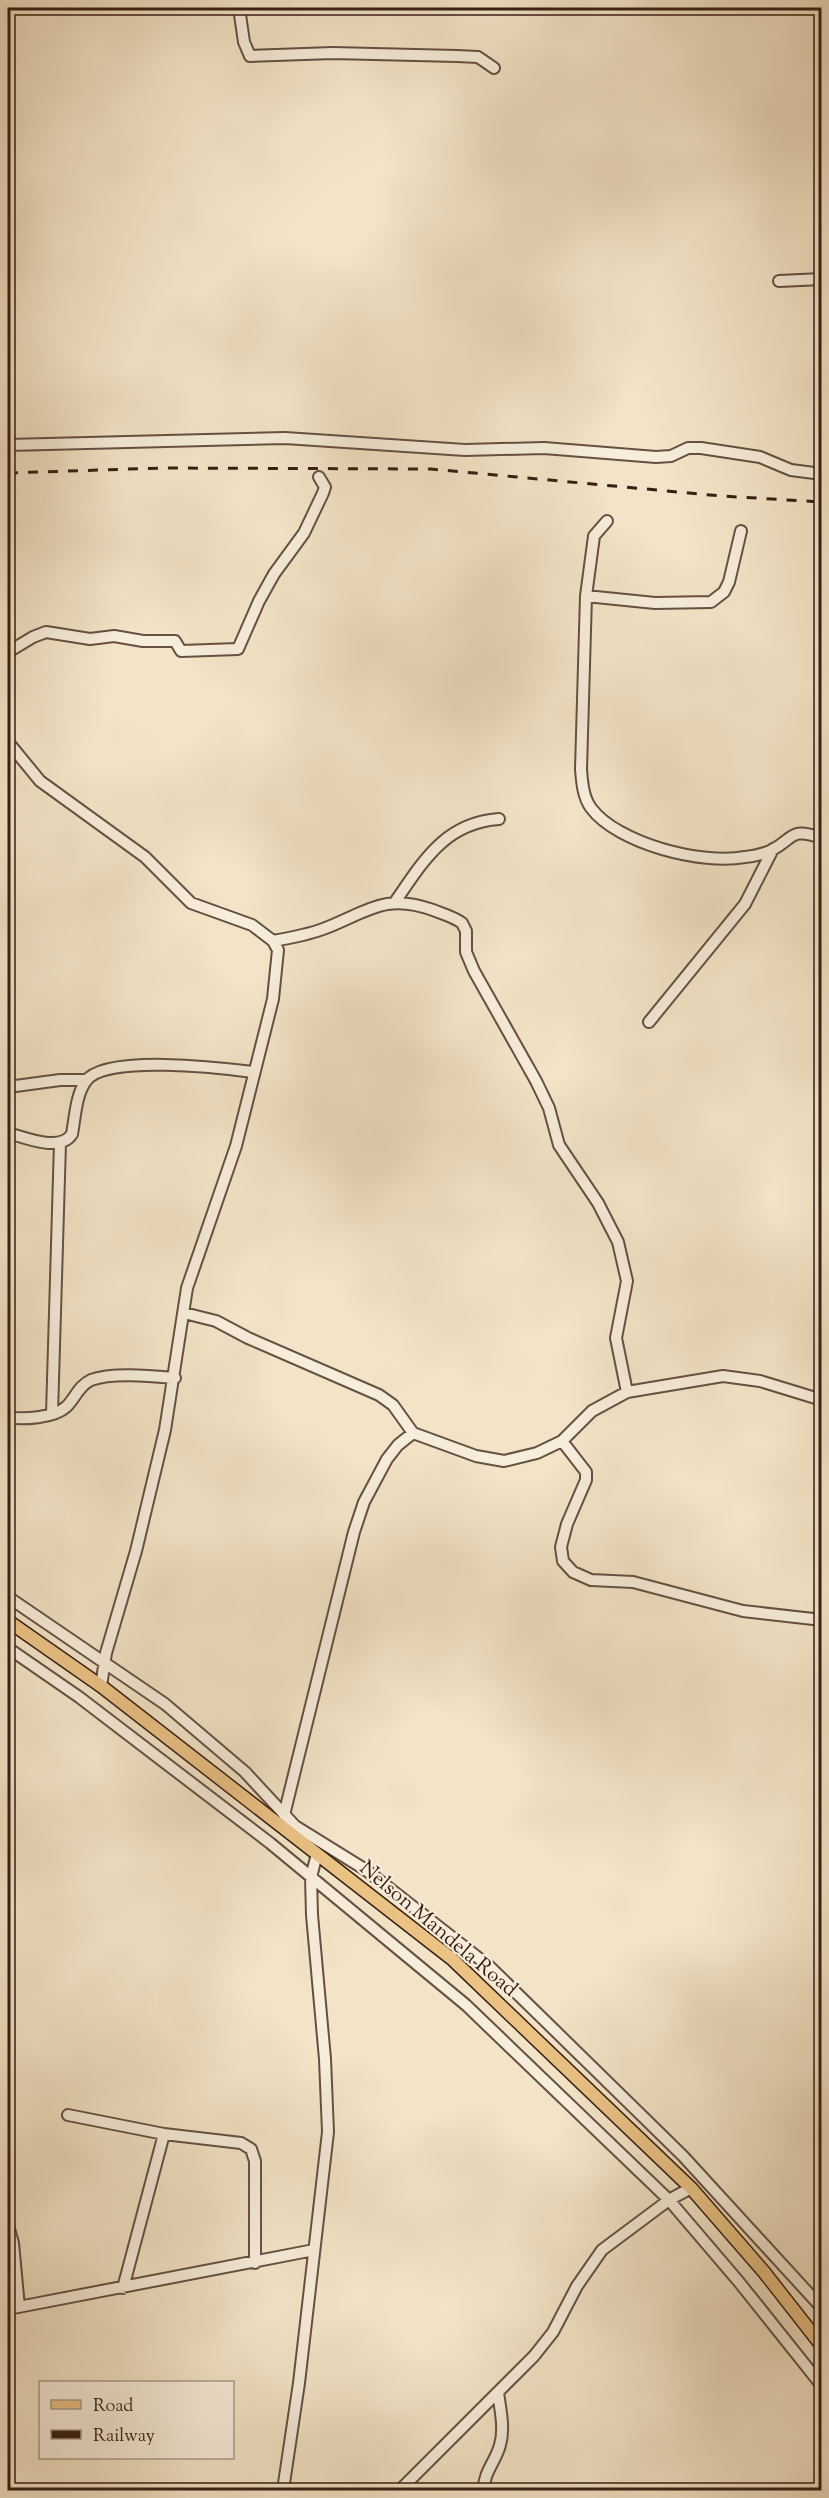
<svg xmlns="http://www.w3.org/2000/svg" width="829" height="2498" viewBox="0 0 829 2498" font-family="'Sorts Mill Goudy',serif">
<style>
.lines{fill:none;stroke-linecap:round;stroke-linejoin:round}
.minor-casing{stroke:#655042;stroke-width:14}
.major-casing{stroke:#361e15;stroke-width:15}
.minor{stroke:#f7eddb;stroke-width:10}
.major{stroke:#eac284;stroke-width:12}
.rail{stroke:#361e15;stroke-width:3;stroke-dasharray:10 10;stroke-linecap:butt}
.labels{text-anchor:middle;stroke-width:4.5;stroke-linejoin:round;paint-order:stroke}
.street-label{font-size:21px;fill:#361e15;stroke:#f7eddb}
</style>
<rect width="100%" height="100%" fill="#f3e4c7"/>
<filter id="stains"><feTurbulence type="fractalNoise" baseFrequency=".00333" numOctaves="4"/><feColorMatrix values="0 0 0 0 .2 0 0 0 0 .09 0 0 0 0 .02 0 0 0 .5 -.17"/></filter>
<radialGradient id="worn" r=".72"><stop offset=".6" stop-color="#630" stop-opacity="0"/><stop offset="1" stop-color="#630" stop-opacity=".3"/></radialGradient>
<g class="lines">
<g class="minor-casing">
<path id="minor" d="M239 8 244 42 250 56 333 53 457 56 478 57 494 68
M779 281 822 279
M8 445 285 438 465 450 544 448 656 457 671 456 688 448H701L760 457 791 470 822 474
M607 521 594 536 586 596 581 769C582 782 583 797 591 808 618 844 702 865 745 857 754 856 764 854 772 850 795 838 789 827 822 838
M586 596 655 603 711 602 724 592 729 582 741 531
M8 652 33 637 46 632 90 639 114 636 143 641H175L181 651 238 649 259 601 274 574 304 533 323 493 325 487 319 477
M8 742 40 781 145 857 191 903 252 925 273 941 278 950 273 999 236 1146 187 1288 165 1430 136 1551 106 1653 101 1686
M395 902C424 860 445 823 499 819
M273 941C290 938 307 935 323 929 366 913 384 892 433 910 443 914 454 917 462 923L466 931V952L474 971 536 1081 549 1108 559 1145 598 1203 618 1242 627 1281 616 1338 627 1392
M649 1022 745 904 773 849
M8 1087 60 1080H86
M8 1133C24 1137 60 1153 72 1134 75 1118 76 1094 86 1081 105 1054 222 1068 253 1072
M184 1313 216 1321 248 1338 379 1395 393 1405 413 1433
M52 1414 60 1143
M8 1417C22 1420 54 1418 66 1407 75 1399 78 1386 91 1380 112 1372 152 1376 175 1378
M562 1441 586 1472V1480L567 1524 561 1547 563 1561 573 1572 591 1580 633 1582 743 1611 822 1620
M8 1597 165 1704 245 1772 295 1826 366 1870 490 1967 683 2156 822 2308
M8 1648 79 1697 270 1843 466 2005 669 2200 739 2282 822 2386
M284 1815 354 1532 364 1502 387 1459 398 1445 413 1433 476 1456 504 1461 537 1453 562 1441 592 1411 627 1392 723 1376 760 1381 822 1400
M68 2115 164 2134 241 2143 251 2149 255 2161V2263
M8 2225 13 2243 19 2307
M123 2288 164 2134
M8 2309 314 2250
M283 2490 299 2383 328 2132 325 2059 312 1915 311 1877 317 1854
M400 2490 534 2356 553 2332 577 2286 602 2250 669 2200 691 2188
M484 2490C483 2473 496 2461 500 2445 505 2428 500 2409 498 2392"/>
</g>
<g class="major-casing">
<path id="major" d="M8 1621 101 1686 452 1959 691 2188 764 2272 822 2346"/>
</g>
<use href="#minor" class="minor"/>
<use href="#major" class="major"/>
<path class="rail" d="M8 473 162 468 431 469 721 496 822 502"/>
</g>
<g class="labels">
<g class="street-label">
<text transform="translate(439 1928) rotate(40)" y="7">Nelson Mandela Road</text>
</g>
</g>
<rect width="829" height="2498" fill="none" stroke="#f3e4c7" stroke-width="30"/>
<rect x="9" y="9" width="811" height="2480" fill="none" stroke="#361e15" stroke-width="3"/>
<rect x="15" y="15" width="799" height="2468" fill="none" stroke="#361e15" stroke-width="1.5"/>
<rect x="39" y="2381" width="195" height="78" fill="#f7eddb" stroke="#aa9a8c" stroke-width="1.5"/>
<rect x="51" y="2400" width="30" height="9" fill="#eac284" stroke="#aa9a8c" stroke-width="1.5"/>
<text x="93" y="2411" font-size="18" fill="#361e15">Road</text>
<rect x="51" y="2430" width="30" height="9" fill="#361e15" stroke="#aa9a8c" stroke-width="1.5"/>
<text x="93" y="2441" font-size="18" fill="#361e15">Railway</text>
<rect width="100%" height="100%" filter="url(#stains)"/>
<rect width="100%" height="100%" fill="url(#worn)"/>
</svg>
